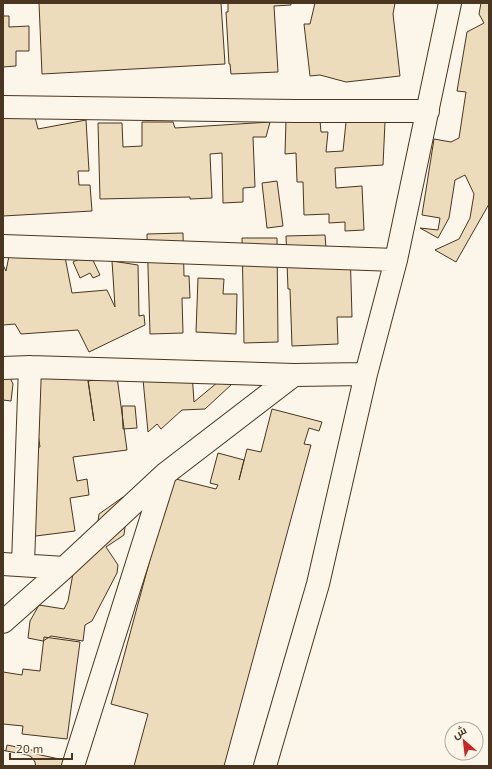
<svg xmlns="http://www.w3.org/2000/svg" width="492" height="769" viewBox="0 0 492 769" font-family="'Exo 2',Cairo,sans-serif">
<style>
.building{fill:#ecdcbc;stroke:#4a3520}
.lines{fill:none;stroke-linecap:round;stroke-linejoin:round}
.minor-casing{stroke:#4a3520;stroke-width:24}
.minor{stroke:#fbf6e9;stroke-width:22}
</style>
<rect width="100%" height="100%" fill="#fbf6e9"/>
<path class="building" d="M39 3H221L225 64 42 74Z
M228 3H291V5L274 6 278 72 231 74 230 64H229L226 12H228Z
M315 3H395L393 14 400 76 346 82 320 75 310 76 304 24H310Z
M481 3H489V204L456 262 435 250 459 239 470 218 474 194 465 175 455 180 449 218 438 238 420 228 438 230 440 218 422 215 434 139 451 142 459 138 466 92 457 91 467 32 484 23 479 14Z
M3 16H9V27L29 26V51H16V66L3 67Z
M3 116 35 117 38 129 86 120 89 171H78L79 185H90L92 211 3 216Z
M286 119 320 121 321 132H328L326 152 343 151 346 122H385L383 165 335 168 336 188 362 186 364 230 345 231V222L329 223V214L304 215 303 182H297L296 153 285 154Z
M142 122H173L175 128 270 122 266 137H253L255 187 243 188V202L223 203 222 153 210 154 212 198 190 199V197L100 199 98 123H122L123 147 142 146Z
M277 181 283 226 267 228 262 183Z
M183 233 184 276H189L190 298H182L183 333 150 334 147 234Z
M325 235 326 248 350 247 352 317H337L338 344 292 346 290 289H288L286 236Z
M242 238H277L278 342 244 343Z
M90 254 100 275 93 278 90 273 80 278 73 262Z
M9 256 65 257 72 293 107 290 115 307 112 261 138 265 139 316 144 315 145 325 89 352 78 330 21 334 15 324 3 325V265L6 271Z
M198 278 224 279 223 294H237L236 334 196 332Z
M85 359 94 421 88 381 117 377 127 450 73 457 77 481 87 479 89 495 70 498 75 531 28 537 25 449 40 447 37 427 23 365Z
M3 363 13 384 11 401 3 400Z
M142 369 192 373 194 402 224 377 231 385 205 409 182 410 161 429 157 424 148 432Z
M122 406H135L137 428 123 429Z
M272 409 322 422 319 431 309 428 304 444 311 445 224 766H134L148 714 111 704 172 478 216 489 218 485 210 483 218 453 244 460 239 480 247 449 261 452Z
M123 497 130 507 127 511 124 535 106 547 118 565 117 573 92 621 85 625 83 641 51 636 43 641 28 638 30 621 39 605 64 609 68 601 74 568 96 536 99 514Z
M44 637 80 642 67 739 22 734 23 726 3 724V672L22 675 23 669 40 671Z
M7 745 36 751V754L64 760 63 766H3Z"/>
<g class="lines">
<g class="minor-casing">
<path id="minor" d="M3 107 297 111H428
M3 246 396 260
M3 368 30 367 294 375 366 374
M3 564 64 568
M23 564 30 367
M3 622 64 568 165 474 294 375
M3 762 24 766
M73 766 165 475
M265 766 318 584 366 374 396 260 450 3"/>
</g>
<use href="#minor" class="minor"/>
</g>
<rect width="492" height="769" fill="none" stroke="#4a3520" stroke-width="8"/>
<g transform="translate(464 741) rotate(332)"><circle r="19" fill="#fbf6e9" stroke="#b4a999"/>
<path d="M0-3L7 15L0 10L-7 15Z" fill="#c62828"/>
<text y="-6" font-size="11" font-weight="bold" text-anchor="middle" fill="#4a3520">ش</text>
</g>
<path d="M10 753v6h62v-6" fill="none" stroke="#4a3520" stroke-width="2"/>
<text x="16" y="753" font-size="12" fill="#4a3520" stroke="#fbf6e9" stroke-width="3" paint-order="stroke">20 m</text>
</svg>
